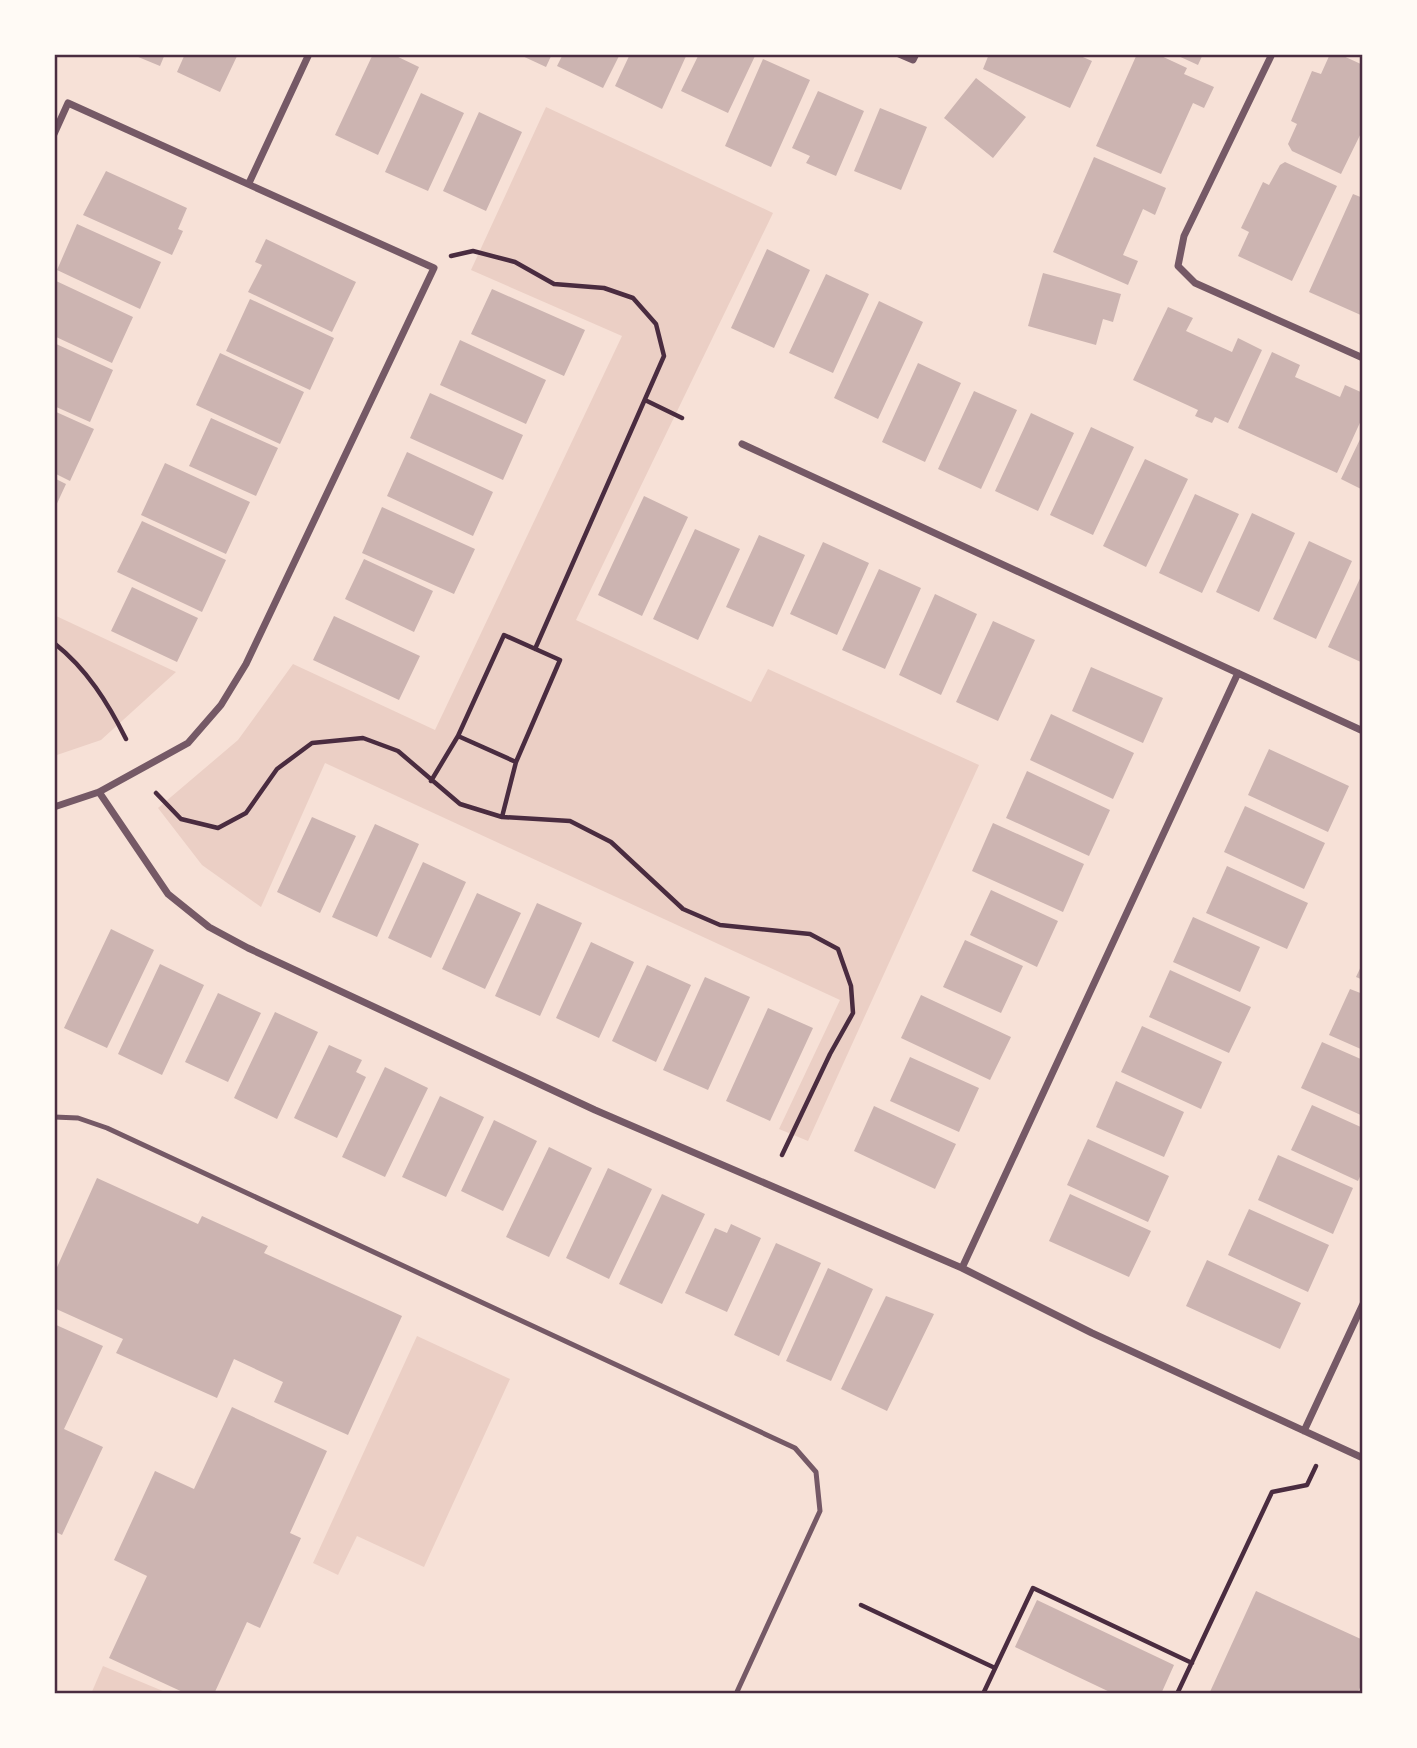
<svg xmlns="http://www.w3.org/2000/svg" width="1417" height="1748" viewBox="0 0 1417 1748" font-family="Poppins,sans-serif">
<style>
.green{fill:#ebcfc5}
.building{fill:#ccb4b1}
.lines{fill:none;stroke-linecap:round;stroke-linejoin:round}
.path{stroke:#4a2c40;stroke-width:4.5}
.service{stroke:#755966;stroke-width:5}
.minor{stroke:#755966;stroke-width:7}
.neatline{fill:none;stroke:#4a2c40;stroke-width:2.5}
</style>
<rect width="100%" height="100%" fill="#f7e1d7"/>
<path class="green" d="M546 107 773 213 576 620 751 702 768 669 979 765 808 1141 779 1129 840 1000 325 763 261 907 202 865 158 808 238 740 293 664 435 730 622 336 471 270Z
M54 615 176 672 101 740 54 756Z
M417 1336 510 1379 424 1567 357 1536 338 1575 313 1563Z
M103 1666 170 1694H91Z"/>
<path class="building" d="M131 54H165L160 66Z
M185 54H238L220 92 177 72Z
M373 54H392L419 67 378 155 335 135Z
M518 54H552L546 67Z
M563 54H620L603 88 557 66Z
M630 54H687L662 109 615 86Z
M699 54 755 56 728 113 681 91Z
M989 54H1076L1092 61 1070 108 983 69Z
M1137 54H1157L1187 68 1184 74 1214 87 1204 108 1193 103 1161 174 1096 146Z
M1174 54H1203L1198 65Z
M1330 54H1339L1363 65V129L1341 174 1292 151 1288 144 1297 124 1291 121 1312 71 1321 74Z
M763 59 810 80 771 167 725 146Z
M976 78 1026 117 993 158 944 118Z
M818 91 864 111 836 176 806 163 810 156 792 148Z
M421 93 464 113 428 191 385 172Z
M880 108 927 127 901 190 854 171Z
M479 112 522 132 486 211 443 191Z
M1094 157 1166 188 1155 215 1143 209 1123 255 1138 261 1128 285 1053 252Z
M1285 162 1337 186 1292 281 1238 256 1249 232 1241 228 1263 182 1269 185 1280 165Z
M106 171 187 208 178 229 183 231 172 255 83 215Z
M1353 194 1363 198V316L1309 292Z
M77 224 161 262 140 309 57 270Z
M266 239 356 282 332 332 248 292 262 265 255 262Z
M767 249 810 270 774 348 731 328Z
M1043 273 1121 294 1113 322 1103 319 1096 345 1028 326Z
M826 274 869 294 833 373 789 353Z
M54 280 133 317 112 363 54 336Z
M492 289 585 330 564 376 471 334Z
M250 299 334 338 310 390 226 351Z
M879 301 923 322 878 419 834 398Z
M1168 307 1193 318 1186 331 1232 352 1238 338 1262 350 1228 423 1215 417 1212 423 1195 416 1198 410 1133 380Z
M460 340 546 380 526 424 440 385Z
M54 343 113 370 90 422 54 406Z
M1272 352 1300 365 1295 377 1340 397 1345 385 1363 393V416L1337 473 1238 428Z
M220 353 304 392 280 444 196 405Z
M918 363 961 383 925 462 882 442Z
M974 391 1017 410 981 489 938 469Z
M430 393 523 435 503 480 410 438Z
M54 411 94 429 70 481 54 473Z
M1031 413 1074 433 1038 511 995 491Z
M211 418 278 448 256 496 189 466Z
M1091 427 1134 447 1093 535 1050 515Z
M1363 433V490L1341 479Z
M407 452 493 492 473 536 387 496Z
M1145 459 1188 479 1146 567 1103 546Z
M165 463 250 502 226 554 141 515Z
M54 478 66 484 54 510Z
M1195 494 1239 514 1202 593 1159 573Z
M644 496 688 517 642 616 598 595Z
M382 507 475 549 454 594 362 553Z
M1252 513 1295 533 1259 612 1216 592Z
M142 521 226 560 202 612 117 572Z
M695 529 740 549 698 640 653 619Z
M759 535 805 555 773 627 726 607Z
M1309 541 1352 561 1316 639 1273 619Z
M823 542 869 563 837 635 790 614Z
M364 559 433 591 414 632 345 599Z
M879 569 921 588 885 669 842 650Z
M1363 572V663L1328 647Z
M132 587 198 618 177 662 111 631Z
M935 594 977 614 941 695 899 675Z
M334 616 420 656 399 700 313 660Z
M993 621 1035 640 998 721 956 702Z
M1091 667 1163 698 1143 743 1072 711Z
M1051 714 1134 753 1113 799 1030 760Z
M1269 749 1349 786 1328 832 1248 795Z
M1027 771 1110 810 1089 856 1006 818Z
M1245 806 1325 843 1304 889 1224 852Z
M312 817 356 836 320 913 277 892Z
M993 823 1084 864 1063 912 972 871Z
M375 824 419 844 377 937 332 917Z
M423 862 466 882 431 958 388 938Z
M1227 866 1308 903 1287 949 1206 913Z
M991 890 1058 921 1037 967 970 935Z
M477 893 521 913 485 989 442 969Z
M537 903 582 923 540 1016 495 996Z
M1193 917 1260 947 1240 992 1173 962Z
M111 929 154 950 107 1048 64 1028Z
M965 940 1023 966 1001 1013 943 987Z
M591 942 634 962 599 1038 556 1018Z
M1363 962V980L1356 977Z
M160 964 204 985 162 1075 118 1054Z
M647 965 691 985 656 1062 612 1041Z
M1170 970 1251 1007 1229 1053 1149 1017Z
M705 977 750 997 708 1090 663 1070Z
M1350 989 1363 994V1050L1329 1035Z
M218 993 261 1013 228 1082 185 1062Z
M921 995 1011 1037 990 1080 901 1038Z
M768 1008 813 1028 770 1121 726 1101Z
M275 1012 318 1032 277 1119 234 1098Z
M1142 1026 1222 1062 1201 1109 1121 1072Z
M1322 1042 1363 1060V1116L1301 1088Z
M329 1045 362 1060 356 1072 366 1077 337 1138 294 1118Z
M910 1057 979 1088 959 1132 890 1101Z
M385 1067 428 1088 385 1177 342 1157Z
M1116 1081 1184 1112 1164 1157 1096 1127Z
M440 1096 484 1117 446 1197 402 1177Z
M1312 1105 1363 1128V1170L1358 1181 1291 1150Z
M874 1106 956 1144 935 1189 854 1151Z
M494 1120 537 1141 503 1211 461 1191Z
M1088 1139 1169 1176 1148 1222 1067 1185Z
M549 1147 592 1168 549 1257 506 1237Z
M1278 1155 1353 1188 1333 1234 1258 1200Z
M608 1168 652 1189 609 1279 566 1258Z
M97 1178 198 1224 202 1216 268 1246 264 1253 402 1316 348 1435 274 1402 283 1382 234 1359 217 1398 116 1353 123 1339 54 1308V1274Z
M662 1194 705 1214 662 1304 619 1284Z
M1070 1194 1151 1231 1129 1277 1049 1241Z
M1249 1209 1329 1245 1308 1292 1228 1255Z
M731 1224 761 1238 727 1312 685 1293 715 1228 727 1233Z
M776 1243 821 1263 779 1356 734 1335Z
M1207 1260 1301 1303 1280 1349 1186 1306Z
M828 1268 873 1289 831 1381 786 1361Z
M886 1296 934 1314 887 1411 841 1389Z
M54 1324 103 1346 64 1429 103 1447 62 1535 54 1531Z
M232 1407 327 1451 290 1533 301 1538 260 1628 247 1622 214 1694H187L109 1658 147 1576 114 1560 155 1471 194 1489Z
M1256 1591 1363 1640V1681L1357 1694H1209Z
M1037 1600 1174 1665 1161 1694H1114L1015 1647Z"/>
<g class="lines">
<path class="path" d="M451 256 473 251 515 262 554 284 604 288 633 298 656 324 664 356 535 649
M647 401 682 418
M54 643C87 669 108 703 126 739
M458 736 516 762
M431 781 458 736 504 635 560 660 516 762 502 817
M156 793 181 819 218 828 246 813 277 769 312 743 363 738 398 751 460 804 502 817 570 821 611 842 683 909 720 925 810 934 838 949 851 986 853 1013 830 1054 782 1155
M861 1605 995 1668
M983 1694 1033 1588 1192 1663
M1177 1694 1272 1492 1307 1485 1316 1466"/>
<path class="service" d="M54 1117 78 1118 107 1128 795 1448 816 1472 820 1511 736 1694"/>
<path class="minor" d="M899 54 913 60 916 54
M1272 54 1184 236 1178 266 1195 283 1363 358
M54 134 68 103 434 268 246 664 221 705 188 743 99 792 54 807
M249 183 309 54
M742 444 1363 731
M99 792 168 894 209 927 248 948 595 1110 962 1268 1092 1333 1363 1458
M962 1268 1238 673
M1304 1431 1363 1304"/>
</g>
<rect width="1417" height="1748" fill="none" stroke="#fffaf5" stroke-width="112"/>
<rect x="56" y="56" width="1305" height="1636" class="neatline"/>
</svg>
